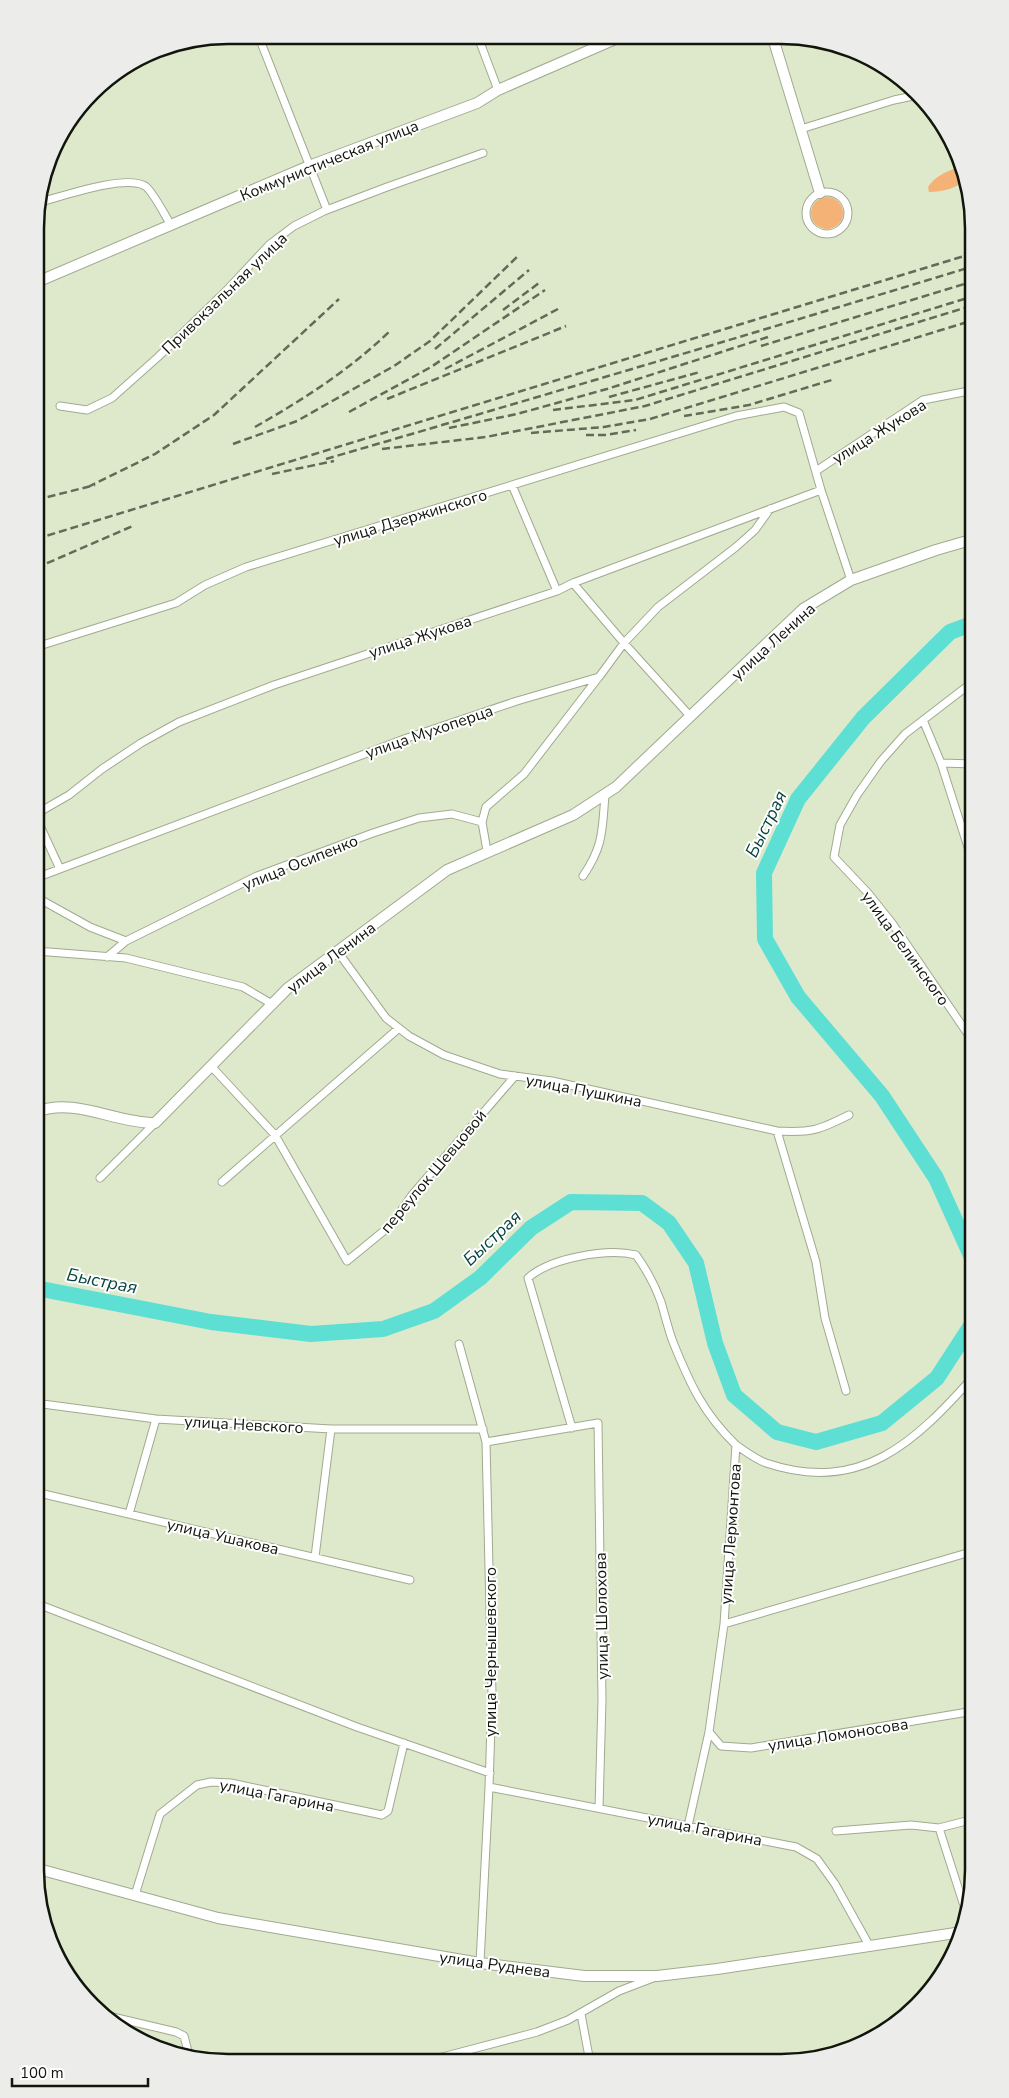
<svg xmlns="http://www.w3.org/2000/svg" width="1009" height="2098" viewBox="0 0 1009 2098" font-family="'Nunito Sans',sans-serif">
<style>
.green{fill:#f5b276}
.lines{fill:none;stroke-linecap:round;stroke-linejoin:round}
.river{stroke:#5edfd4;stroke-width:16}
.street-casing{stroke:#9faa8f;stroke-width:9}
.secondary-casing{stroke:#9faa8f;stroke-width:12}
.street{stroke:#fff;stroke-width:7}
.secondary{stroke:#fff;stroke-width:10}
.rail{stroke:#636a58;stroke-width:2.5;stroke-dasharray:8 4;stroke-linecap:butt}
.labels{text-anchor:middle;stroke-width:4;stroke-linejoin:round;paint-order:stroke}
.street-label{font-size:16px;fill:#11150b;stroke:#fff}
.water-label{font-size:18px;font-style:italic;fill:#084540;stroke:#fff}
.rim{fill:none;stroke:#11150b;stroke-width:2.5}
</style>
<rect width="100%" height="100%" fill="#dee9cc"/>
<path class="green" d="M961 166 967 179C957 188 943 192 929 192L928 187C936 175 948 171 961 166Z
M811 213a16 16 0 1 1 32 0a16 16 0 1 1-32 0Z"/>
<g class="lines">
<path class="river" d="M36 1288 211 1322 311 1334 383 1329 434 1311 480 1278 531 1228 571 1202 642 1203 669 1223 696 1263 715 1343 734 1395 777 1432 816 1442 882 1423 937 1378 974 1321
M974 1292 973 1260 936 1178 882 1096 798 997 765 939 764 873 798 799 863 718 950 632 974 623"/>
<g class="street-casing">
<path id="street" d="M258 35 327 210
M478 37 498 90
M801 129 894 100 918 95
M806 213a21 21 0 1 1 42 0a21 21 0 1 1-42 0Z
M37 203C61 197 124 174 145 186 153 191 165 216 171 225
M60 406 87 410 112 398 158 357 226 291 270 244 294 226 324 211 387 187 483 153
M816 471 923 400 974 390
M512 485 557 591
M573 583 624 643 691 717
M36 647 176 603 205 585 246 567 736 416 784 407 799 413 821 490 851 580
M923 720 941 763 974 866
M941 763 974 764
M36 814 69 795 102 769 141 743 179 722 274 685 557 591 573 583 821 490
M36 817 60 869
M487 851 482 822 486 807 524 774 598 678
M583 876C604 845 602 830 605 795
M36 878 407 738 517 701 599 677 624 643 658 607 736 547 755 530 770 509
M36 897 90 927 126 941
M36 951 126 958 243 987 272 1004
M338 952 386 1018 409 1036 444 1055 500 1074 552 1081 777 1131C812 1133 819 1130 849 1115
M107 957 126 941 257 876 373 833 419 818 452 814 482 822
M974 1043 892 923 868 893 834 857 840 825 857 795 881 761 905 734 974 681
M211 1066 275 1135 347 1261 391 1225 412 1195 515 1076
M777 1131 816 1262 825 1318 846 1391
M100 1178 155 1123
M222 1182 399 1028
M459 1344 486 1442 492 1695 489 1787 480 1963
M35 1403 156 1419 331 1429H483
M572 1428 528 1278C550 1258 607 1248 636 1255 646 1269 655 1285 661 1302 665 1315 668 1329 673 1342 690 1384 703 1413 736 1445L724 1624 709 1732 688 1826
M486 1442 598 1423 602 1700 599 1808
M736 1445C745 1451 755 1459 766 1463 861 1495 915 1442 974 1376
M35 1492 410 1580
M129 1514 156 1419
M315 1557 331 1429
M35 1603 357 1727 490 1773
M724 1624 974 1551
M709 1732 721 1746 751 1748 974 1711
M489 1787 796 1847 817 1859 835 1884 870 1947
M939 1828 964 1906 965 1920
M836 1831 911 1825 939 1828 974 1819
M135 1895 160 1814 197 1785 211 1782 231 1783 382 1815 388 1811 404 1743
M100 2014 176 2032 184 2036 190 2059
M581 2014 590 2062
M427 2061 537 2032 568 2020 619 1991 653 1978"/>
</g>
<g class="secondary-casing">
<path id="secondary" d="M773 38 820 193
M37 282 309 166 477 103 498 90 620 37
M36 1112C76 1097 114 1123 155 1123L288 988 447 870 573 815 616 787 803 609 851 580 936 550 974 539
M35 1868 218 1918 480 1963 584 1976H657L717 1969 962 1932"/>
</g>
<use href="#street" class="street"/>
<use href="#secondary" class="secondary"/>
<path class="rail" d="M503 310 539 283
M761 346 974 281
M435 349 529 270
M445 369 558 309
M609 397 700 372
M387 399 566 326
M553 410 635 400 974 296
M349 412 431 367 545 290
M684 416 749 405 835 379
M255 427C304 399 351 369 391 330
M449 428 517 414 607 389 771 336
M531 433 604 427 650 419 974 320
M586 435H605L636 430
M233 444 297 421 394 366 430 341 518 256
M382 449 486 437 645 406 974 305
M326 459C542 396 758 332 974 266
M272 474 334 461
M88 487 155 454 214 415 339 299
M36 500 95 485
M36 539 974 253
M36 568 135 525"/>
</g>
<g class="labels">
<g class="street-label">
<text transform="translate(329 160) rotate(-22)" y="6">Коммунистическая улица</text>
<text transform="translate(224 293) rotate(-44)" y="6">Привокзальная улица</text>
<text transform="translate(879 431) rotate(-32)" y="6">улица Жукова</text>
<text transform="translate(410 517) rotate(-17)" y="6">улица Дзержинского</text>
<text transform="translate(420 636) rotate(-18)" y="6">улица Жукова</text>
<text transform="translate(773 641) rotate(-42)" y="6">улица Ленина</text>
<text transform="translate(429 731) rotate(-19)" y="6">улица Мухоперца</text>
<text transform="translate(300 862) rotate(-22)" y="6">улица Осипенко</text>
<text transform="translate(906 948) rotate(54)" y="6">улица Белинского</text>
<text transform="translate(331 957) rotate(-37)" y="6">улица Ленина</text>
<text transform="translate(584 1090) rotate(11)" y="6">улица Пушкина</text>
<text transform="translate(433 1171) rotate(-50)" y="6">переулок Шевцовой</text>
<text transform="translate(244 1424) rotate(3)" y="6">улица Невского</text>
<text transform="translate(730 1534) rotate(-86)" y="6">улица Лермонтова</text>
<text transform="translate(223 1536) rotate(13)" y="6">улица Ушакова</text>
<text transform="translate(601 1616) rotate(-91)" y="6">улица Шолохова</text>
<text transform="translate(490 1652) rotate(-90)" y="6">улица Чернышевского</text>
<text transform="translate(838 1734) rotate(-9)" y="6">улица Ломоносова</text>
<text transform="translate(277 1795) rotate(11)" y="6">улица Гагарина</text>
<text transform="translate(705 1829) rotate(11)" y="6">улица Гагарина</text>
<text transform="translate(495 1964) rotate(8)" y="6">улица Руднева</text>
</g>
<g class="water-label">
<text transform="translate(766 824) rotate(-64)" y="6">Быстрая</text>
<text transform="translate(492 1238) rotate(-43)" y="6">Быстрая</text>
<text transform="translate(102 1281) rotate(11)" y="6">Быстрая</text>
</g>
</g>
<path d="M0 0H1009V2098H0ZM228 44H781A184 184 0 0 1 965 228V1870A184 184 0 0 1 781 2054H228A184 184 0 0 1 44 1870V228A184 184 0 0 1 228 44Z" fill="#ececeb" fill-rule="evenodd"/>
<path class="rim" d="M228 44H781A184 184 0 0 1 965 228V1870A184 184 0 0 1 781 2054H228A184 184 0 0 1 44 1870V228A184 184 0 0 1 228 44Z"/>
<path d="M12 2078v8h136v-8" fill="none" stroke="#11150b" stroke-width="2.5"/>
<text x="20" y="2078" font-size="15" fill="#11150b" stroke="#ffffff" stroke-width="4" paint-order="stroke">100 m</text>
</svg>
